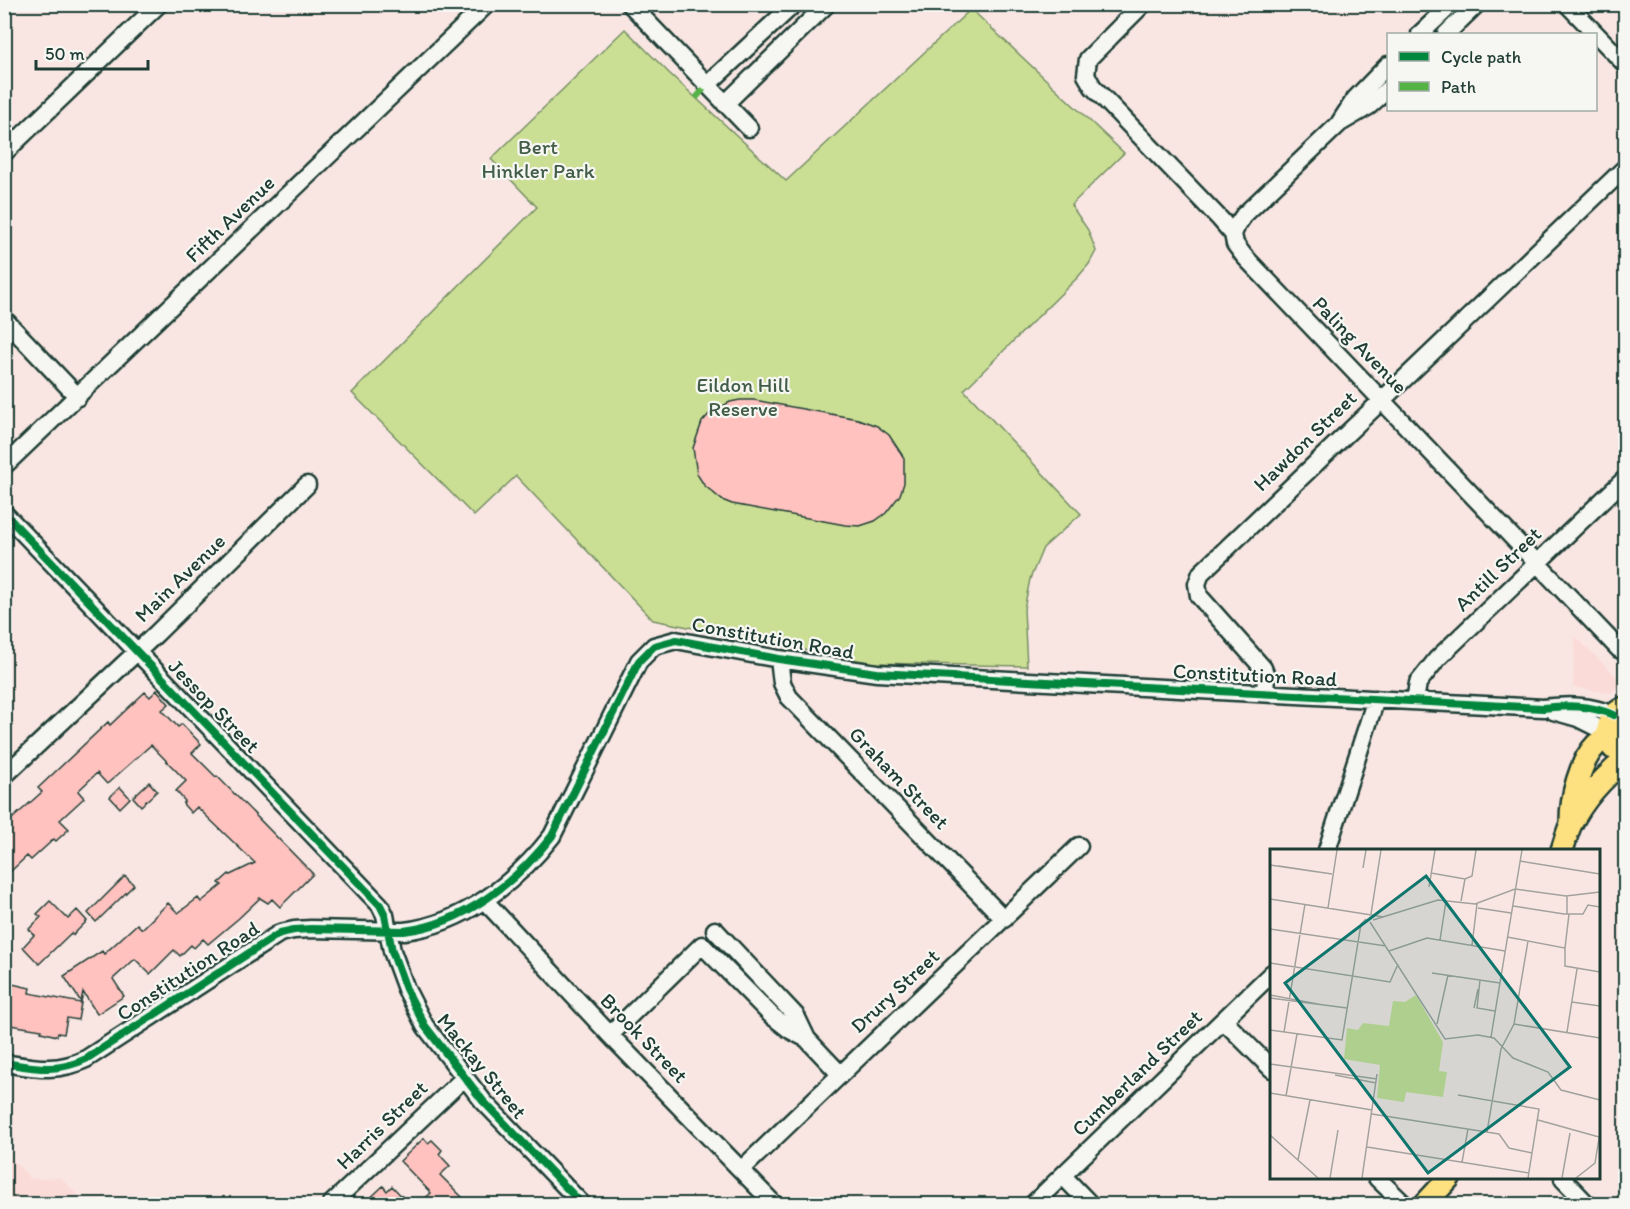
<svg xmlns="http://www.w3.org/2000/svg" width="1630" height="1209" viewBox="0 0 1630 1209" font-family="Itim,sans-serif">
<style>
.built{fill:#fbdbd8}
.green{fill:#cbdf94;stroke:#758e64;stroke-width:1.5}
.building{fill:#ffc2bf;stroke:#1f3d34;stroke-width:1.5}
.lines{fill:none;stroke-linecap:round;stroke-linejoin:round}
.minor-casing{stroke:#1f3d34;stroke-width:21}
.major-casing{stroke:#1f3d34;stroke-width:26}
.minor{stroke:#f6f6f2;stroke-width:16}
.major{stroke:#fde080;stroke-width:21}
.quiet{stroke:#55b346;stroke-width:6;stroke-dasharray:12 6;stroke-linecap:butt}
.cycleway-casing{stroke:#f6f6f2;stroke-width:11}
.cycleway{stroke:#00873e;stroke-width:8}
.labels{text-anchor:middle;stroke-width:4.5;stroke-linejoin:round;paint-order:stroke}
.park-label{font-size:21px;fill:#415d47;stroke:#f6f6f2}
.street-label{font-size:21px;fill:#1f3d34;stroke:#f6f6f2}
.inset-road{fill:none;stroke:#a2a29d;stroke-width:1.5}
.view{fill:#0f766e;fill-opacity:0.15;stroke:#0f766e;stroke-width:3}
.inset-edge{fill:none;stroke:#1f3d34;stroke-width:3}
</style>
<rect width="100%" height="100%" fill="#f9e6e3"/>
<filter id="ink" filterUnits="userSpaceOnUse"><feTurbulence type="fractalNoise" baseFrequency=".0167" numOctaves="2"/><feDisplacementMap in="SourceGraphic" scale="12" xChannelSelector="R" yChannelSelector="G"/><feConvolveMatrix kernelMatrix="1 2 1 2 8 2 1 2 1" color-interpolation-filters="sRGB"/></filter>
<g filter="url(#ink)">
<path class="built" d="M1575 636 1622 682 1611 693 1573 687Z
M5 1152 31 1179 61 1178 87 1204H5Z"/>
<path class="green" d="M971 9 1124 153 1071 205 1088 230 1096 251 1089 264 1078 277 964 390 1081 514 1043 548 1030 579 1024 609 1027 666 869 663 653 620 516 476 474 516 352 393 537 207 491 159 625 29 669 73 786 181Z"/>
<path class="building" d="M740 400H754L858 419 877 426 889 435 904 458V483L900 495 886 513 875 521 860 526 845 525 732 504 722 500 704 485 697 474 693 448 702 422 710 413 730 402Z
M157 690 169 704 162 710 178 727 182 724 201 744 192 753 216 777 217 776 313 874 280 907 272 899 268 903 260 898 239 918 208 944 203 939 194 948 191 945 180 956 174 950 150 974 135 959 113 979 124 996 97 1014 83 992 81 1002 64 976 102 951 104 954 137 924 142 929 168 903 178 913 198 898 201 902 222 885 219 883 229 874 230 875 255 863 197 807 191 813 183 804 185 801 176 791 186 781 151 745 107 784 97 773 78 791 84 798 60 820 69 829 56 841 54 839 31 860 27 856 11 871 4 865V826L42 792 38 788 108 722 110 725 145 692 150 697Z
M149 782 157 791 141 806 133 797Z
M120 787 130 798 120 808 110 797Z
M125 876 134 885 96 922 88 913Z
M50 901 68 919 77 910 87 921 73 935 71 933 39 964 23 947 34 935 29 929 41 917 37 914Z
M8 983 30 988 29 993 81 1003 78 1020 67 1018 64 1034 58 1033 57 1036 41 1032 42 1030 4 1024V998Z
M424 1138 428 1143 432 1140 442 1150 439 1154 450 1166 440 1175 469 1204H419L431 1193 400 1161Z
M383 1186 387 1191 392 1186 409 1204H364Z"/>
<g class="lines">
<g class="minor-casing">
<path id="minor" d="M630 4 749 128
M1143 4 1088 59 1086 75 1093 87 1220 219 1233 234 1235 244 1244 256 1619 649 1626 652
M1567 4 1626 65
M1420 34 1452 4
M1446 34 1477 4
M707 85 794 4
M725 104 827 4
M1340 122 1355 99 1388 65
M4 153 159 4
M1233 234 1237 225 1244 215 1340 123 1369 106 1388 89
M4 319 78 397
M4 466 487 4
M4 513 380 905 385 915 392 951 406 989 425 1026 483 1101 582 1204
M779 659 782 683 789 697 1004 919
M1265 693 1266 676 1263 668 1199 596 1197 584 1201 573 1626 167
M1415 701 1418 683 1437 659 1626 478
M1553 711 1578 718 1608 733
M4 776 156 634 307 485
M1327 850 1376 699
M484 900 610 1035 774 1204
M715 930 796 1016 807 1039
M1224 1021 1272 1069
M610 1035 702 945 772 1016 790 1030 807 1039 840 1074
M4 1063C36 1068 56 1073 86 1059L280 933 294 930 311 929 404 931C464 924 516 882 552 836L639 661 654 646 676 640 779 659 877 673 1543 708C1569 705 1589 705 1614 715
M741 1170 1079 846
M1063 1176 1090 1204
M1377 1178 1404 1204
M1563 1179 1587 1204
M331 1204 464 1078
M1033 1204 1272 973"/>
</g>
<g class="major-casing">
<path id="major" d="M1613 748C1603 733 1608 714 1626 707
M1571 820C1571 798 1580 761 1596 745 1599 742 1604 740 1608 737
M1562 850C1565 842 1567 832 1571 824 1584 798 1604 777 1626 759
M1425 1204 1449 1178"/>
</g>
<use href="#minor" class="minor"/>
<use href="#major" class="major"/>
<path class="quiet" d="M696 98 707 85"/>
<g class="cycleway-casing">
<path id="cycleway" d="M4 513 380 905 385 915 392 951 406 989 425 1026 483 1101 582 1204
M4 1063C36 1068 56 1073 86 1059L280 933 294 930 311 929 404 931C464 924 516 882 552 836L639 661 654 646 676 640 779 659 877 673 1543 708C1569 705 1589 705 1614 715"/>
</g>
<use href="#cycleway" class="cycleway"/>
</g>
</g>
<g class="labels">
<g class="park-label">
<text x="538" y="154">Bert<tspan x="538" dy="24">Hinkler Park</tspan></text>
<text x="743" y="392">Eildon Hill<tspan x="743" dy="24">Reserve</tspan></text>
</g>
<g class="street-label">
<text transform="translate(230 219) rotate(-44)" y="7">Fifth Avenue</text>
<text transform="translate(1360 345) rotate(46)" y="7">Paling Avenue</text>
<text transform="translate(1305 441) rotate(-44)" y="7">Hawdon Street</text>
<text transform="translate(1498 569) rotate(-44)" y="7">Antill Street</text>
<text transform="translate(180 578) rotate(-44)" y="7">Main Avenue</text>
<text transform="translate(773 638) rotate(10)" y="7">Constitution Road</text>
<text transform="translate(1255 675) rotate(3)" y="7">Constitution Road</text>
<text transform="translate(214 706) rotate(46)" y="7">Jessop Street</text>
<text transform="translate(899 778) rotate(46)" y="7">Graham Street</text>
<text transform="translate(188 971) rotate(-33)" y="7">Constitution Road</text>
<text transform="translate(895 991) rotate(-43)" y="7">Drury Street</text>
<text transform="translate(644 1038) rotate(46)" y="7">Brook Street</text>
<text transform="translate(482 1066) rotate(51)" y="7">Mackay Street</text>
<text transform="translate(1137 1073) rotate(-44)" y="7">Cumberland Street</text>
<text transform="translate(382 1125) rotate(-44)" y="7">Harris Street</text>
</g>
</g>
<g transform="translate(1270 849)">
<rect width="330" height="330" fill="#f9e6e3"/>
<path d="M146 146 173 193 169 222 177 223 173 248 136 243 134 253 107 249 110 216 74 210 77 179 88 181 93 174 119 177 123 152 135 153Z" fill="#cbdf94"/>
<path class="inset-road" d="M250 12 330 25M0 16 48 23M9 17 62 25M93 19 96 1M161 24 195 30M195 30 202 27 206 1M159 38 165 1M0 50 114 68M191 52 195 30M243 57 294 65H313L318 56 330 58M58 59 67 1M208 59 241 64M101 65 111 1M297 65V47M103 71 168 51 205 55 245 40 296 47 330 43M100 73 175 190 208 186 224 189 243 209 278 223 291 241 330 251M0 80 116 97M237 88 295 99V117L330 123M170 91 176 52M202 96 207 55M295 99 299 65M119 102 157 89 235 102M0 114 120 133 128 115M162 124 230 134M210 131 207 159 225 162M0 146 53 156M0 149 77 159M302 153 330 157M204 159 208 140M167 175 178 126M244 175 330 189M0 181 72 191 91 75 96 70M14 183 35 55M297 183 307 120M221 188 252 1M0 215 107 230M65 226 106 234M0 244 102 261M188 246 269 260 258 329M16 247 27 185M102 265 229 285 239 299 262 304M268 271 329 288M217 283 231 200 244 175 258 92M0 286 48 329M97 298 259 324M28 311 40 251M192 313 198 280M60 329 68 281M92 329 107 225M292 329 300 284M306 329 325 314 330 283"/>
<path class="view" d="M156 27 300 218 158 324 15 134Z"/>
<rect width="330" height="330" class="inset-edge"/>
</g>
<rect width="1630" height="1209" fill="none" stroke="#f6f6f2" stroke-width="24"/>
<rect x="12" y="12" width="1606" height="1185" fill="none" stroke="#1f3d34" stroke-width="2" filter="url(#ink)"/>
<rect x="1387" y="33" width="210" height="78" fill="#f6f6f2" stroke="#a0aca6" stroke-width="1.5"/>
<rect x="1399" y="52" width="30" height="9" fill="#00873e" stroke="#a0aca6" stroke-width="1.5"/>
<text x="1441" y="63" font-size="18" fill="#1f3d34">Cycle path</text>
<rect x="1399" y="82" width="30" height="9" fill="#55b346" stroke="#a0aca6" stroke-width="1.5"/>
<text x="1441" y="93" font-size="18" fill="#1f3d34">Path</text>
<path d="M36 60v9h112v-9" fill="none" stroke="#1f3d34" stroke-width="3"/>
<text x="45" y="60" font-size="18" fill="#1f3d34" stroke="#f6f6f2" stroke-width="4.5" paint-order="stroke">50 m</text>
</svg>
